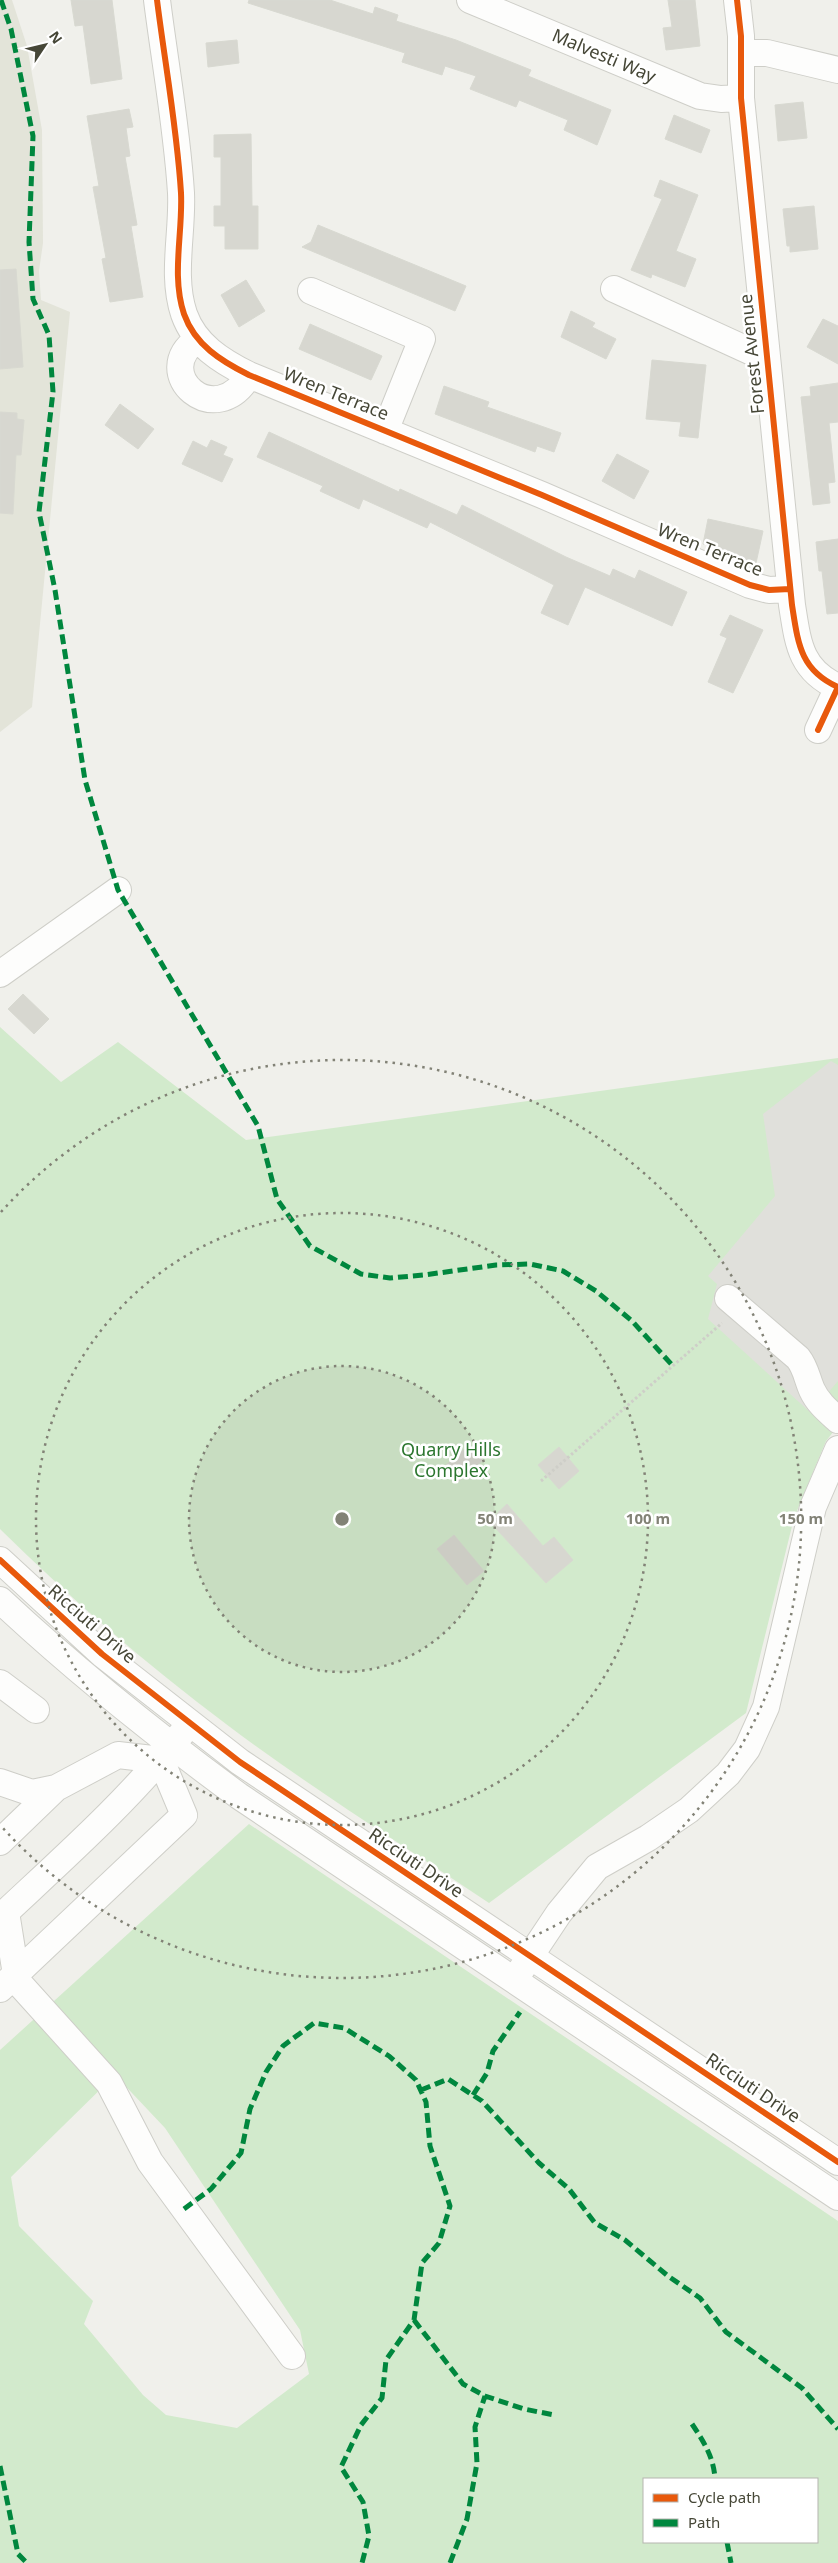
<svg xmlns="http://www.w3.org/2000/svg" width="838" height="2563" viewBox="0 0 838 2563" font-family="'Noto Sans',sans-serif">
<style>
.residential{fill:#e3e4d9}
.green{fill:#d2eacc;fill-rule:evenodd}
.parking{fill:#e0e0db}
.building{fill:#d7d7d0;stroke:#d8d9d1}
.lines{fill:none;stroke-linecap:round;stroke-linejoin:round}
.minor-casing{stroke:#cecec8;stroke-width:28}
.path{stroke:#cecec8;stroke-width:3;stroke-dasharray:2.5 2.5;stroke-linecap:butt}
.minor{stroke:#fdfdfc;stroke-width:26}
.quiet{stroke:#00873e;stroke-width:5;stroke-dasharray:10 5;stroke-linecap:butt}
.cycleway-casing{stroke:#fff;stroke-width:9}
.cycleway{stroke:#e8590c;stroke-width:6}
.ring{fill:none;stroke:#828276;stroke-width:2.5;stroke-dasharray:2.5 5}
.labels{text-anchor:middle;stroke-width:5;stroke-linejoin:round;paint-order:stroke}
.street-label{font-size:18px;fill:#464737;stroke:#fff}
.park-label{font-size:18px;fill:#2c762f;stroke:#fff}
.centre{fill:#828276;stroke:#fff;stroke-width:2.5}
.ring-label{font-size:15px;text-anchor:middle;font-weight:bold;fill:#828276;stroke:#fff;stroke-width:5;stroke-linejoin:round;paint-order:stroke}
</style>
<rect width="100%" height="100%" fill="#f0f0eb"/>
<path class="residential" d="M0 0H12L27 46 42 130 43 243 39 271 41 300 70 312 32 707 0 732Z"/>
<path class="green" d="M0 1027 61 1082 118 1042 246 1140 838 1058V1426L826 1441 794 1518 746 1713 489 1903C401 1844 311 1788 226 1724 146 1664 71 1599 0 1529Z
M249 1824 838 2221V2563H0V2050ZM115 2075 165 2128 300 2330 309 2374 237 2428 166 2415 143 2395 84 2324 93 2301 19 2226 11 2177ZM644 2479H817V2542H644Z"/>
<path class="parking" d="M831 1061 838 1065V1381L811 1413 708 1319 717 1284 708 1276 775 1196 763 1114Z"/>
<path class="building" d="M71 0H112L122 79 91 84 83 25 75 26Z
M249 0H330L373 14 375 7 398 15 396 21 456 40 531 70 528 76 611 110 597 145 564 130 568 120 519 100 516 107 470 89 476 76 445 66 442 75 402 62 405 53 248 3Z
M668 0H695L700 46 666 50 663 28 672 27Z
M237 40 239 63 208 67 206 43Z
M803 102 807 138 778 141 775 105Z
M129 109 133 127 126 128 130 156 125 157 137 225 131 226 143 297 110 302 102 259 106 258 93 187 99 186 87 116Z
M674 115 710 130 701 153 665 139Z
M251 134 252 206H258V249H225V226H214V206H221V157H214V135Z
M660 180 698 195 676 251 696 259 685 287 652 274 651 278 631 270 662 199 654 196Z
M814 206 818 249 790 252V246H787L783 209Z
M318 225 466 286 455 311 302 247 311 242Z
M16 269 23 367 0 369V270Z
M246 280 265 311 239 327 221 295Z
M571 311 595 323 592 327 616 339 606 359 561 337Z
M823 319 838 326V364L807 347Z
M310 324 382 356 371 380 299 349Z
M652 360 706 365 698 438 679 436 681 422 646 419Z
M838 383V422L829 423 835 482 828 483 830 503 813 505 801 397 811 396 810 387Z
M444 386 489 402 487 407 561 433 554 452 537 446 535 452 435 414Z
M120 404 154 429 138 449 105 425Z
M0 412 17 413V419L24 420 21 455H16L13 514 0 513Z
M269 432 399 492 400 489 457 515 462 505 566 557 610 576 613 569 635 579 639 570 687 592 672 626 585 587 568 625 541 613 554 585 430 522 427 528 363 499 359 509 320 491 323 486 257 457Z
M211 440 227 447 223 455 233 459 222 482 182 464 193 441 207 448Z
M617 454 649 471 634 499 602 481Z
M708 519 763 531 756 563 717 554 715 553 716 547 703 544Z
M838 539V613L827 614 822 571H819L816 542Z
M730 615 763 630 733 693 708 682 727 638 720 635Z
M23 994 49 1019 34 1034 8 1009Z
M469 1445 483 1460 458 1482 444 1467Z
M559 1447 579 1471 559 1489 538 1465Z
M507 1504 543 1546 554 1537 573 1560 546 1583 489 1521Z
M454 1535 484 1571 467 1585 437 1549Z"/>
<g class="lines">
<g class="minor-casing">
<path id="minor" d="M157 0C165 64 177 128 181 193 183 233 171 275 184 314 195 345 221 361 249 375L542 495 750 585 769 590 790 589
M470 0 700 96 721 99 741 98
M737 0 741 36V98L792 605C798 643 800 670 838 687L818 730
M741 53H767L838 70
M614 289 767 359
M311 291 422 339 385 431
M198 339C148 373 216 433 249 375
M0 974 118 890
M728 1298 798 1358C806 1368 807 1379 812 1390 818 1403 828 1411 838 1420
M0 1560 102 1654 240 1762 838 2162
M0 1600C75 1670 156 1735 239 1796L838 2197
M0 1683 36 1710
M182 1733C131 1798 67 1855 6 1912L17 1981 109 2083 150 2162 292 2356
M0 1782 32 1793 56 1788 118 1755 161 1760
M0 1842 56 1788
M521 1970 559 1913 597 1867 648 1838 689 1810 728 1774 747 1749 766 1707 813 1507 838 1449
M0 1989 184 1815 161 1760"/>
</g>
<path class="path" d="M541 1481 722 1323"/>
<use href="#minor" class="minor"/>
<path class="quiet" d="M1 0 11 29 33 136 29 242 33 299 49 335 53 392 39 512 55 590 85 780 118 890 258 1126 277 1199 310 1246 361 1274 390 1278 424 1275 496 1265 530 1264 563 1271 596 1291 632 1321 673 1366
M421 2090 448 2079 482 2101 539 2163 569 2189 595 2223 625 2240 668 2276 700 2298 726 2332 802 2388 838 2429
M473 2095 487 2073 493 2051 520 2012
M184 2209 211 2189 241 2153 250 2109 266 2072 283 2046 314 2023 344 2028 389 2056 416 2080 426 2102 430 2146 450 2206 439 2243 422 2263 414 2320 386 2360 382 2398 361 2425 341 2467 363 2502 369 2536 362 2563
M414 2320 463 2384 485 2396 524 2409 554 2415
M692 2424C704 2442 714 2458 715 2479
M0 2466 18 2554 27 2563
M727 2542 731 2563
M450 2563 467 2519 477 2463 475 2427 485 2396"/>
<g class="cycleway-casing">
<path id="cycleway" d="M157 0C165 64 177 128 181 193 183 233 171 275 184 314 195 345 221 361 249 375L542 495 750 585 769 590 790 589
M737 0 741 36V98L792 605C798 643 800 670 838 687L818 730
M0 1560 102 1654 240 1762 838 2162"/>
</g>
<use href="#cycleway" class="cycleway"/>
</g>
<circle cx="342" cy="1519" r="153" fill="#828276" fill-opacity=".12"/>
<g class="ring">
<circle cx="342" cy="1519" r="153"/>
<circle cx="342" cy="1519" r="306"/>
<path d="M1 1212A459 459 0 1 1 1 1826"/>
</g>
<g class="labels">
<g class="street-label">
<text transform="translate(604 56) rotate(23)" y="6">Malvesti Way</text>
<text transform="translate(752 354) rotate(-96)" y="6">Forest Avenue</text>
<text transform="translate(336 394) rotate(22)" y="6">Wren Terrace</text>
<text transform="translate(710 550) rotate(22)" y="6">Wren Terrace</text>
<text transform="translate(92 1624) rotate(41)" y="6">Ricciuti Drive</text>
<text transform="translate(416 1863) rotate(34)" y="6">Ricciuti Drive</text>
<text transform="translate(753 2088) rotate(34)" y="6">Ricciuti Drive</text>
</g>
<g class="park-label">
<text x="451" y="1456">Quarry Hills<tspan x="451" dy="21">Complex</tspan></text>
</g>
</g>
<circle cx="342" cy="1519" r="8" class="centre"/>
<g class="ring-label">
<text x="495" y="1524">50 m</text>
<text x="648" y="1524">100 m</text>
<text x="801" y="1524">150 m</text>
</g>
<rect x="643" y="2478" width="175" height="65" fill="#ffffff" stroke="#b5b5af"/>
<rect x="653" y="2494" width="25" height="8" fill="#e8590c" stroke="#b5b5af"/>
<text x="688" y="2503" font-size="15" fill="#464737">Cycle path</text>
<rect x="653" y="2519" width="25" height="8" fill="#00873e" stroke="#b5b5af"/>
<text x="688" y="2528" font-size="15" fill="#464737">Path</text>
<g transform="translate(45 45) rotate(55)" stroke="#ffffff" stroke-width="4" paint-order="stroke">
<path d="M0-4L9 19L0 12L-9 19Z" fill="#464737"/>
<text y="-8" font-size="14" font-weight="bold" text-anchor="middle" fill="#464737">N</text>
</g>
</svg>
